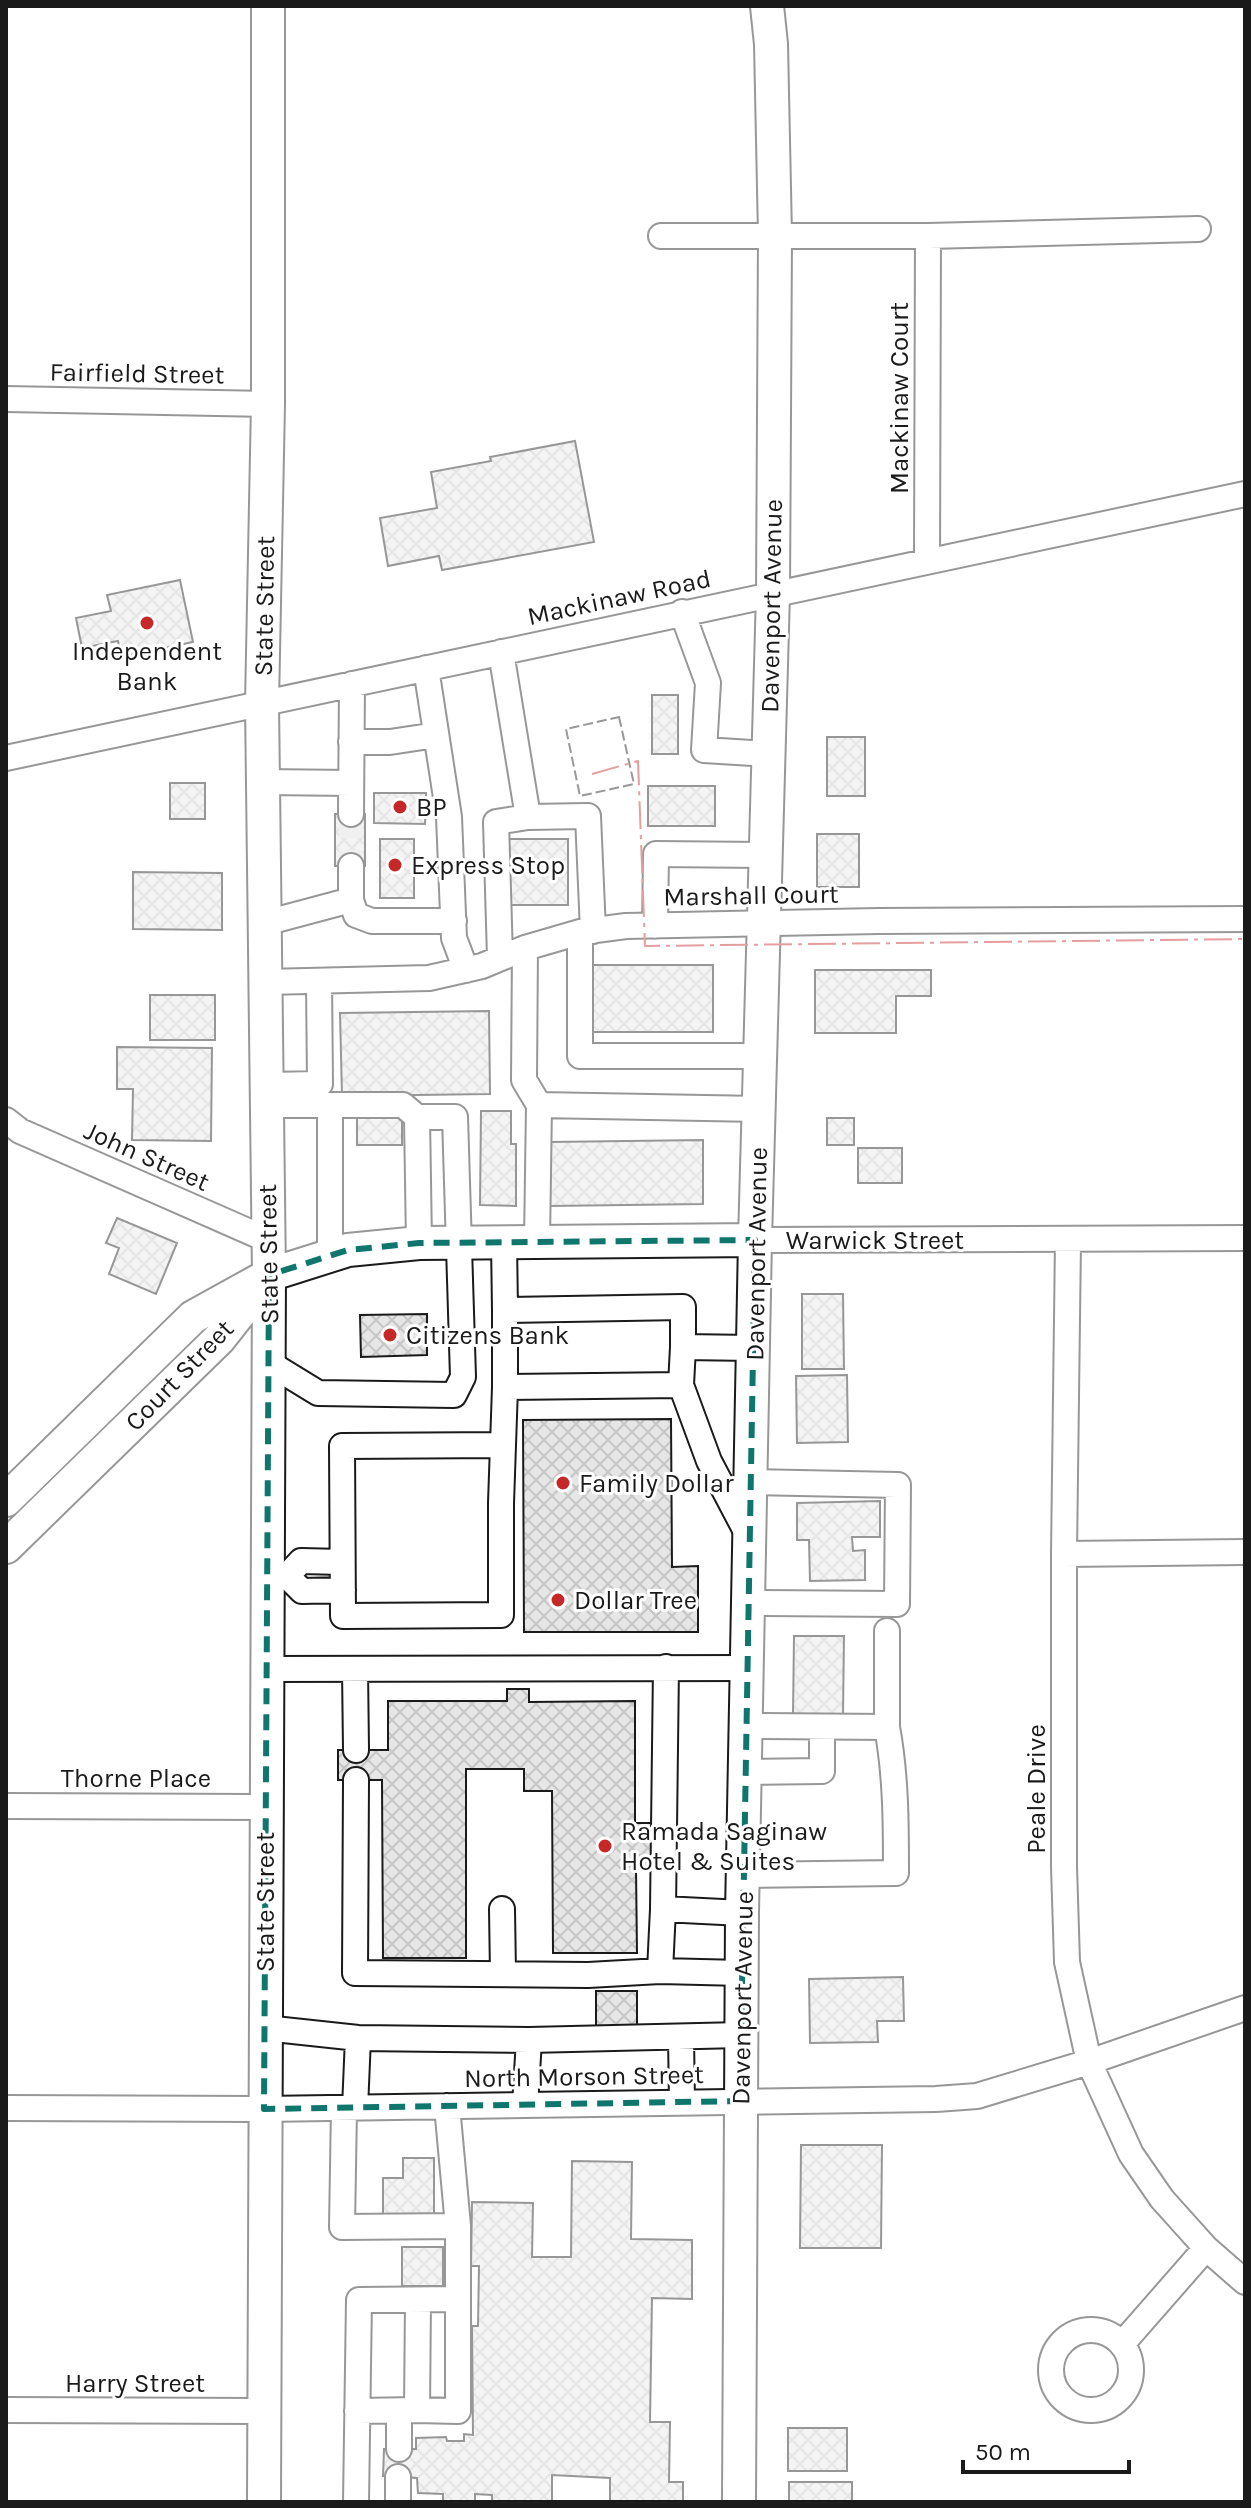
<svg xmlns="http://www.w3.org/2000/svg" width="1251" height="2508" viewBox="0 0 1251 2508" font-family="Karla,sans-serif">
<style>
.building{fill:url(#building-cross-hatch);stroke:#1a1a1a;stroke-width:2}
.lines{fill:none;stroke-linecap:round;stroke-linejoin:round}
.minor-tunnel{stroke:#ddd;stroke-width:24;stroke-dasharray:24 12;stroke-linecap:butt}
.minor-casing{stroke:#1a1a1a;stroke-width:28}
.major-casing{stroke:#1a1a1a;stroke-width:36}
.minor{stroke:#fff;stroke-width:24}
.major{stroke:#fff;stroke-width:32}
.fence{stroke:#1a1a1a;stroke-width:2;stroke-dasharray:10 4;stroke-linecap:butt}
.power{stroke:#c62828;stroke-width:2;stroke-dasharray:28 6 4 6;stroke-linecap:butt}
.marked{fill:none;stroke:#0f766e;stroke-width:6;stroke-dasharray:16 10;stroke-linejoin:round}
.poi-dot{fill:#c62828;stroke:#fff;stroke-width:3}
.labels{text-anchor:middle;stroke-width:6;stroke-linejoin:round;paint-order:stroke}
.street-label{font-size:26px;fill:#1a1a1a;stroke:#fff}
.poi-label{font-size:26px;fill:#1a1a1a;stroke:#fff;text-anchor:start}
</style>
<defs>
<pattern id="building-cross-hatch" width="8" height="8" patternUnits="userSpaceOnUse" patternTransform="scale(2)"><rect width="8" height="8" fill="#e6e6e6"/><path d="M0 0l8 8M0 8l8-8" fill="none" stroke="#c5c5c5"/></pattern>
</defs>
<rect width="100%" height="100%" fill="#fff"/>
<path class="building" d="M575 441 594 542 442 570 439 556 388 566 380 518 437 508 431 472 491 461 490 457Z
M180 580 193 642 121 657 118 641 82 648 76 618 111 611 107 595Z
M652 695H678V754H652Z
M827 737H865V796H827Z
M170 783H205V819H170Z
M648 786H715V826H648Z
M374 793H426L425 824 374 823Z
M335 814H365V866H335Z
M817 834H859V887H817Z
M380 839H414V898H380Z
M505 839H568V905H505Z
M133 872 222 873V930L133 929Z
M589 965H713V1032H589Z
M815 970H931V996H896V1033H815Z
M150 995H215V1040H150Z
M489 1011 490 1094 342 1096 340 1013Z
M117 1047 212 1048 211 1141 132 1140 133 1089H117Z
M481 1111H511V1144H516V1206L480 1205Z
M357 1115H402V1145H357Z
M827 1118H854V1145H827Z
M703 1140V1204L550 1206V1142Z
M858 1148H902V1183H858Z
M117 1218 177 1243 156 1294 109 1274 119 1248 106 1243Z
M802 1294H843L844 1369H802Z
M427 1314V1355L361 1357 360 1315Z
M847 1375 848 1442 797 1443 796 1376Z
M671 1419 672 1567 698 1566V1632H524L523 1420Z
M880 1501V1537H852L853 1551 865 1550V1580L810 1581 809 1540H797V1503Z
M794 1636H844L843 1715H793Z
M507 1689H529V1702L635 1701V1823H658L659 1869H636L637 1953H553L552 1791H524V1769H466V1958H383L382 1780H338V1750H388V1701H507Z
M903 1977 904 2021H877L878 2042 810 2043 809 1979Z
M596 1991H637V2027H596Z
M801 2145H882L881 2248H800Z
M403 2158H434V2221H383V2178H403Z
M572 2161 632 2162 631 2239 692 2240V2299L652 2298 650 2422H670L669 2482H683V2502H610V2478L552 2475V2502H492V2495L475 2494V2502H443V2494L418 2493 417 2478 383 2476 384 2449H416V2438L446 2437 447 2441H464V2434L473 2435 472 2326H478L479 2266H471L472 2202 533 2203 532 2257H571Z
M402 2247H443V2286H402Z
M788 2428H847V2471H788Z
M789 2482H852V2502H789Z"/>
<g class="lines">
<path class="minor-tunnel" d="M351 814V866"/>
<g class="minor-casing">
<path id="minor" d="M661 236H928L1198 229
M6 399 268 404
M927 559 928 236
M682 612 708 683 704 750 769 754
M501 652 528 817 588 816 593 931
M426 668 449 817 454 938 466 970
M351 742H390L436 735
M6 758 1245 494
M263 782 351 783
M351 814 352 684
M351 866V900L356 915 372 921H454
M265 923 351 900
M655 926 656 854 767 855
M580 932V1056H762
M525 948 524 1080 539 1105
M500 958 496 822 528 817
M266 982 429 978 482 966 525 948 580 932 626 926 879 921 1245 919
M267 1085 320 1084 319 981
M267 1105H330V1256
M330 1105H403L417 1117
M6 1120 20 1131 268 1240
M755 1240 1245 1238
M1068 1240 1064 1554V1867L1067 1962 1089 2062 1131 2154 1162 2199 1206 2248 1245 2282
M537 1241 539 1105 760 1109
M504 1242 505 1310 683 1307V1347L753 1348
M505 1310V1387L681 1385 683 1347
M269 1363 318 1393 454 1395 463 1377 455 1117H417L419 1243
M681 1385 709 1461 749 1537
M503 1445 342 1446 343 1616 501 1615V1503L505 1387
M1064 1554 1245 1552
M267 1576H287L301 1561 342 1562
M287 1576 302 1591 343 1590
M749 1603 897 1604 898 1485 751 1482
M266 1669 747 1668
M355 1669 356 1750
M747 1726 887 1727V1631
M746 1772 822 1771V1727
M356 1780 355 1973 588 1975 660 1971 742 1973
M6 1806 265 1807
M744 1875 896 1873C896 1824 896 1776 887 1727
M502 1909 503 1974
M663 1909 742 1913
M660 1971 663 1909 666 1667
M265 2028 358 2038 529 2040
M681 2037 682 2102
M525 2105 529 2040 741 2035
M6 2108 264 2109 936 2099 977 2096 1089 2062 1245 2008
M344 2108 342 2227 458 2226 447 2106
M355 2108 358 2038
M1051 2370a40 40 0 1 1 80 0a40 40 0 1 1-80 0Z
M1122 2344 1206 2248
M6 2410 263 2411
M417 2410 458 2411V2226
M357 2411 417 2410 418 2300
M399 2449V2411
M356 2502 359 2300 457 2299
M398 2502V2477"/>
</g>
<g class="major-casing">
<path id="major" d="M6 1500 193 1317 269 1275 348 1250 419 1243 755 1240
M6 1547 220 1338 260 1287
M264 2502 269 1275 262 703 268 404V6
M739 2502 742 1913 755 1240 773 593 775 236 771 44 767 6"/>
</g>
<use href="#minor" class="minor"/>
<use href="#major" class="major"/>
<path class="fence" d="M619 717 634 784 580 796 566 729Z"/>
<path class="power" d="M592 774 638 761 645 946 1245 939"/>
</g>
<path d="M0 0H1251V2508H0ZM755 1240 740 2101 264 2109 269 1275 348 1250 419 1243Z" fill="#fff" fill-opacity=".55" fill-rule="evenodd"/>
<path class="marked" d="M755 1240 740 2101 264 2109 269 1275 348 1250 419 1243Z"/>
<g class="poi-dot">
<circle cx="147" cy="623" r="8"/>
<circle cx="400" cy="807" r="8"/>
<circle cx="395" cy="865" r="8"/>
<circle cx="390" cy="1335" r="8"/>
<circle cx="563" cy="1483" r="8"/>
<circle cx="558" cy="1600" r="8"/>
<circle cx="605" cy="1846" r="8"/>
</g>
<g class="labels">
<g class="street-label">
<text transform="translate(137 373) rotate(1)" y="9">Fairfield Street</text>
<text transform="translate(899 398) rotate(-90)" y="9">Mackinaw Court</text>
<text transform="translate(619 597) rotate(-12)" y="9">Mackinaw Road</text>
<text transform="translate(264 606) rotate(-89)" y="9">State Street</text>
<text transform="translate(771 606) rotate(-89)" y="9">Davenport Avenue</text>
<text transform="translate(751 895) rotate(-1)" y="9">Marshall Court</text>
<text transform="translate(147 1156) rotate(24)" y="9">John Street</text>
<text x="875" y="1249">Warwick Street</text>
<text transform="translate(268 1254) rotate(-91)" y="9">State Street</text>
<text transform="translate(756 1254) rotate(-89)" y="9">Davenport Avenue</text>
<text transform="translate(179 1375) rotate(-46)" y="9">Court Street</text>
<text x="136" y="1787">Thorne Place</text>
<text transform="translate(1036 1789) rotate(-90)" y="9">Peale Drive</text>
<text transform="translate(265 1902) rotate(-90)" y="9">State Street</text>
<text transform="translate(742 1998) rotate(-89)" y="9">Davenport Avenue</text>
<text transform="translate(584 2076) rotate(-1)" y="9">North Morson Street</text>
<text x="135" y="2392">Harry Street</text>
</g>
<g class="poi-label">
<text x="147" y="660" text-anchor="middle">Independent<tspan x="147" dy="30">Bank</tspan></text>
<text x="416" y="816">BP</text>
<text x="411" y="874">Express Stop</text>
<text x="406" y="1344">Citizens Bank</text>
<text x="579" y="1492">Family Dollar</text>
<text x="574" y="1609">Dollar Tree</text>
<text x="621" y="1840">Ramada Saginaw<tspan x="621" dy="30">Hotel &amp; Suites</tspan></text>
</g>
</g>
<rect width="1251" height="2508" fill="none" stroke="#1a1a1a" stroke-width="16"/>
<path d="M963 2460v12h166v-12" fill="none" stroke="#1a1a1a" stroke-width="4"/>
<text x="975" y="2460" font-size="24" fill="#1a1a1a" stroke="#ffffff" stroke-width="6" paint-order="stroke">50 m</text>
</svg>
